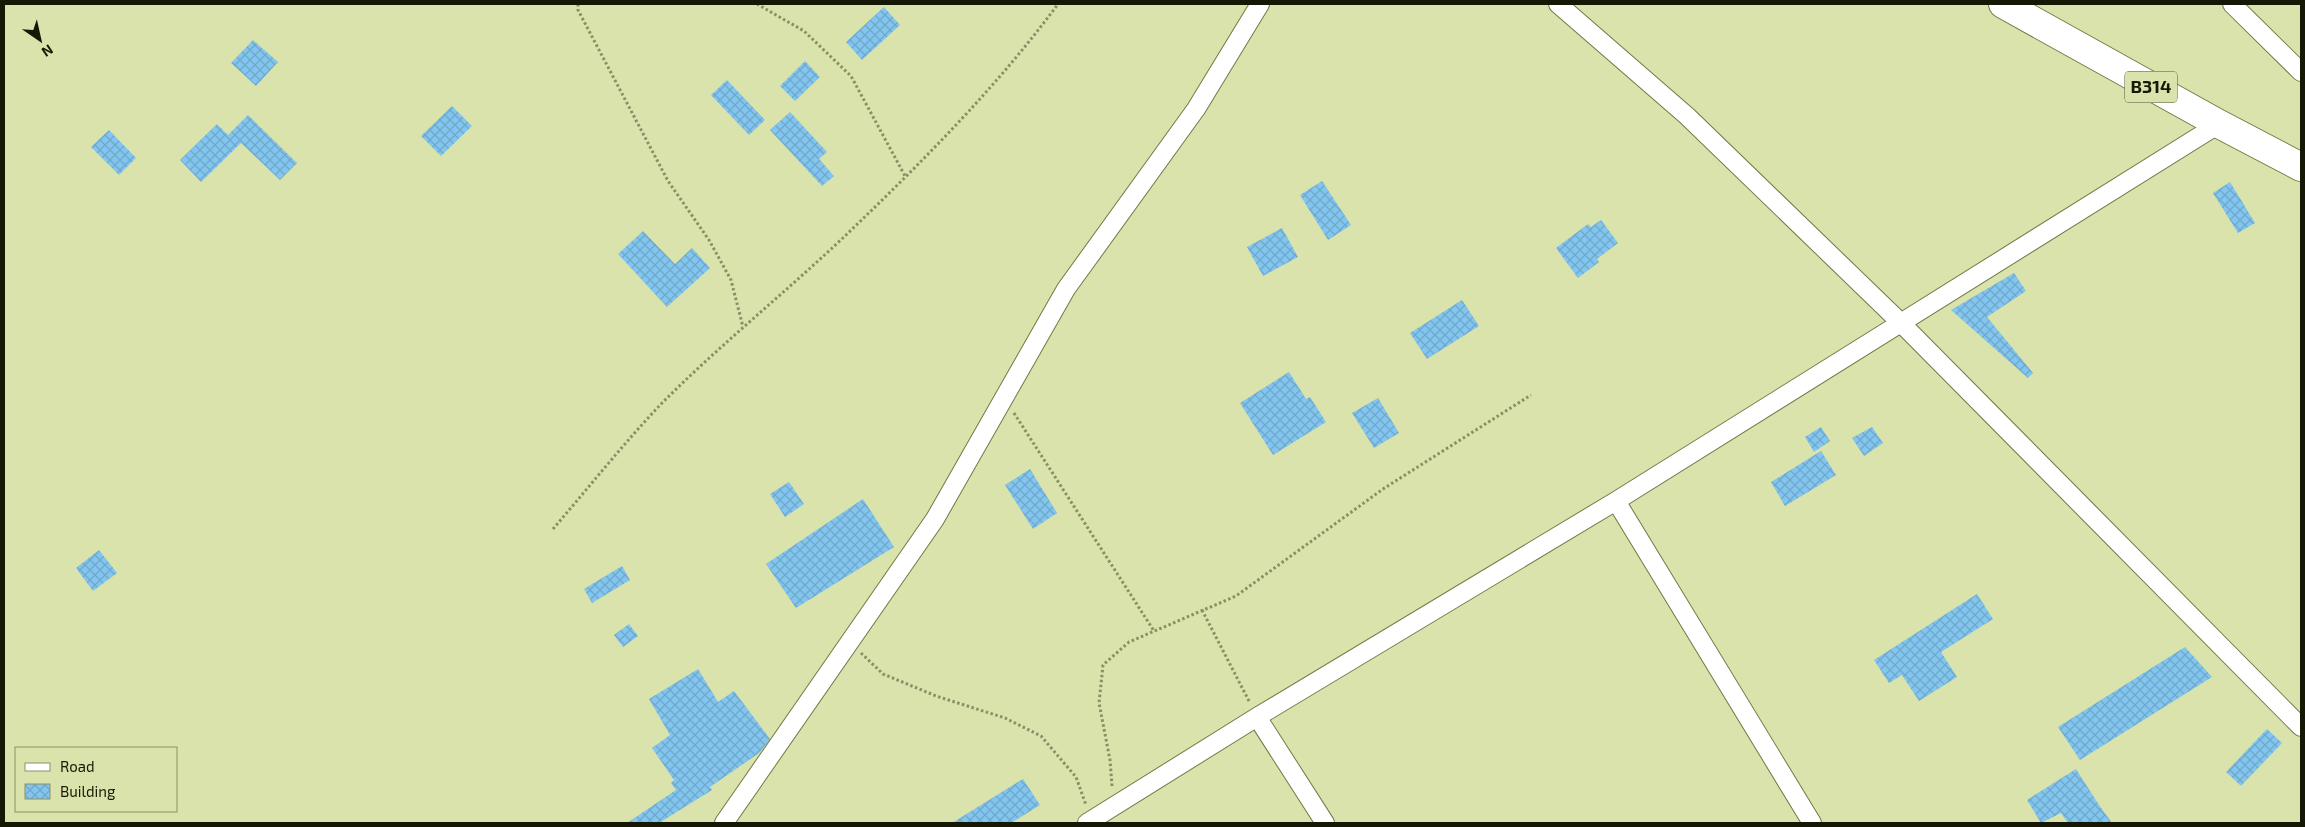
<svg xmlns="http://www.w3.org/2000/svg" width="2305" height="827" viewBox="0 0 2305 827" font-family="'Exo 2',sans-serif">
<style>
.building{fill:url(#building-cross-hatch)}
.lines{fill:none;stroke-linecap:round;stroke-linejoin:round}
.minor-casing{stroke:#717945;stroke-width:20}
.primary-casing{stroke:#717945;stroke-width:30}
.path{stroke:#888f66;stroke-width:3;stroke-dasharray:2.5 2.5;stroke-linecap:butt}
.minor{stroke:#fff;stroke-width:18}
.primary{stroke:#fff;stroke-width:28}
.labels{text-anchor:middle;stroke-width:4;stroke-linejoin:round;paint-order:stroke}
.shield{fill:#d9e3ab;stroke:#505536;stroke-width:1}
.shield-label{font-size:18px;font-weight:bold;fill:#151804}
</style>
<defs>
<pattern id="building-cross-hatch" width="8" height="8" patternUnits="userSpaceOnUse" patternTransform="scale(1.25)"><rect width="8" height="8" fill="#82c5ef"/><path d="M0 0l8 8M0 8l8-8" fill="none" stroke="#6fa8cb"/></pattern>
</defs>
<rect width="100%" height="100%" fill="#d9e3ab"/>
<path class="building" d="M884 7 900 25 862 60 846 42Z
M253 40 278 62 256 86 231 63Z
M805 61 820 77 795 101 780 86Z
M727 80 765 120 749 135 711 95Z
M452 106 472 126 441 156 421 136Z
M790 112 827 152 819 159 834 176 822 186 770 130Z
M248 115 297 163 280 180 241 143 201 182 180 160 217 124 228 135Z
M109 130 136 158 119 175 91 147Z
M1322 181 1351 225 1328 240 1300 195Z
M2230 182 2255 223 2238 233 2213 193Z
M1601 220 1618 243 1597 259 1599 262 1578 278 1556 248 1588 224 1591 227Z
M1282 228 1298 257 1263 276 1247 247Z
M643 231 675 264 692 248 710 268 667 307 618 254Z
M2014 273 2026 291 1987 317 2033 373 2028 378 1951 310Z
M1462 300 1479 326 1427 359 1410 333Z
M1289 372 1306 399 1310 397 1326 422 1273 455 1240 403Z
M1378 398 1399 433 1374 448 1352 413Z
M1821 427 1830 441 1814 452 1805 437Z
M1872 427 1883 443 1864 456 1852 438Z
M1821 451 1836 475 1785 506 1771 482Z
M1030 469 1057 513 1033 529 1005 485Z
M789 482 804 504 785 517 770 494Z
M863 499 894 547 796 608 766 564Z
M99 550 117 573 93 591 76 568Z
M622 566 630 580 592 603 584 589Z
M1977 594 1993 619 1941 652 1957 677 1919 701 1902 675 1889 683 1874 660Z
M629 624 638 636 623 647 614 635Z
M2185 647 2212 677 2080 760 2058 727Z
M698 669 718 702 734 691 770 739 759 753 710 787 712 790 659 823H627L676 790 671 783 674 780 652 748 670 735 649 699Z
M2267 729 2282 743 2241 786 2226 772Z
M2076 769 2099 805 2112 823H2068L2061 813 2041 823 2027 800Z
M1023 779 1040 805 1011 823H952Z"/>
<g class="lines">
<g class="minor-casing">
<path id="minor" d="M1558 4 1687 116 1901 323 2301 727
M2232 4 2301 72
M1616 501 1812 823
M1257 717 1325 823
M724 823 935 519 1066 289 1196 109 1260 4
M1087 823 1257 717 1616 501 2219 124"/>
</g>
<g class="primary-casing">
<path id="primary" d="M2003 4 2219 124 2301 167"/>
</g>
<path class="path" d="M578 4V10L668 181 709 240 731 280 743 327
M757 4 804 31 851 76 905 176
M1014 413 1154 631
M553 529C589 487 624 443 662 403 721 344 786 292 846 235 921 163 996 88 1058 4
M1202 610 1250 703
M861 653 883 674 936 696 1005 718 1041 736 1076 777 1086 805
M1112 786 1110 760 1099 703 1103 665 1129 642 1236 596 1383 489 1531 395"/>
<use href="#minor" class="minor"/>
<use href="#primary" class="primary"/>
</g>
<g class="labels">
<rect class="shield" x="2125" y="71.5" width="52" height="31" rx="4"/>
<g class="shield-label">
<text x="2151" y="93">B314</text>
</g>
</g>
<rect width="2305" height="827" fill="none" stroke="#151804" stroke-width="10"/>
<rect x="15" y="747" width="162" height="65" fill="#d9e3ab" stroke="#8b9268"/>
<rect x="25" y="763" width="25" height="8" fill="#ffffff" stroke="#8b9268"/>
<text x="60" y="772" font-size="15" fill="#151804">Road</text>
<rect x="25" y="784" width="25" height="15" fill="url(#building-cross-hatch)" stroke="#8b9268"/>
<text x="60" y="797" font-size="15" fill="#151804">Building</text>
<g transform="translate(40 40) rotate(146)" stroke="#d9e3ab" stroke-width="4" paint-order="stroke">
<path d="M0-4L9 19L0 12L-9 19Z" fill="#151804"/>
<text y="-8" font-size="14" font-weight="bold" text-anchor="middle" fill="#151804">N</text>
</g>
</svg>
